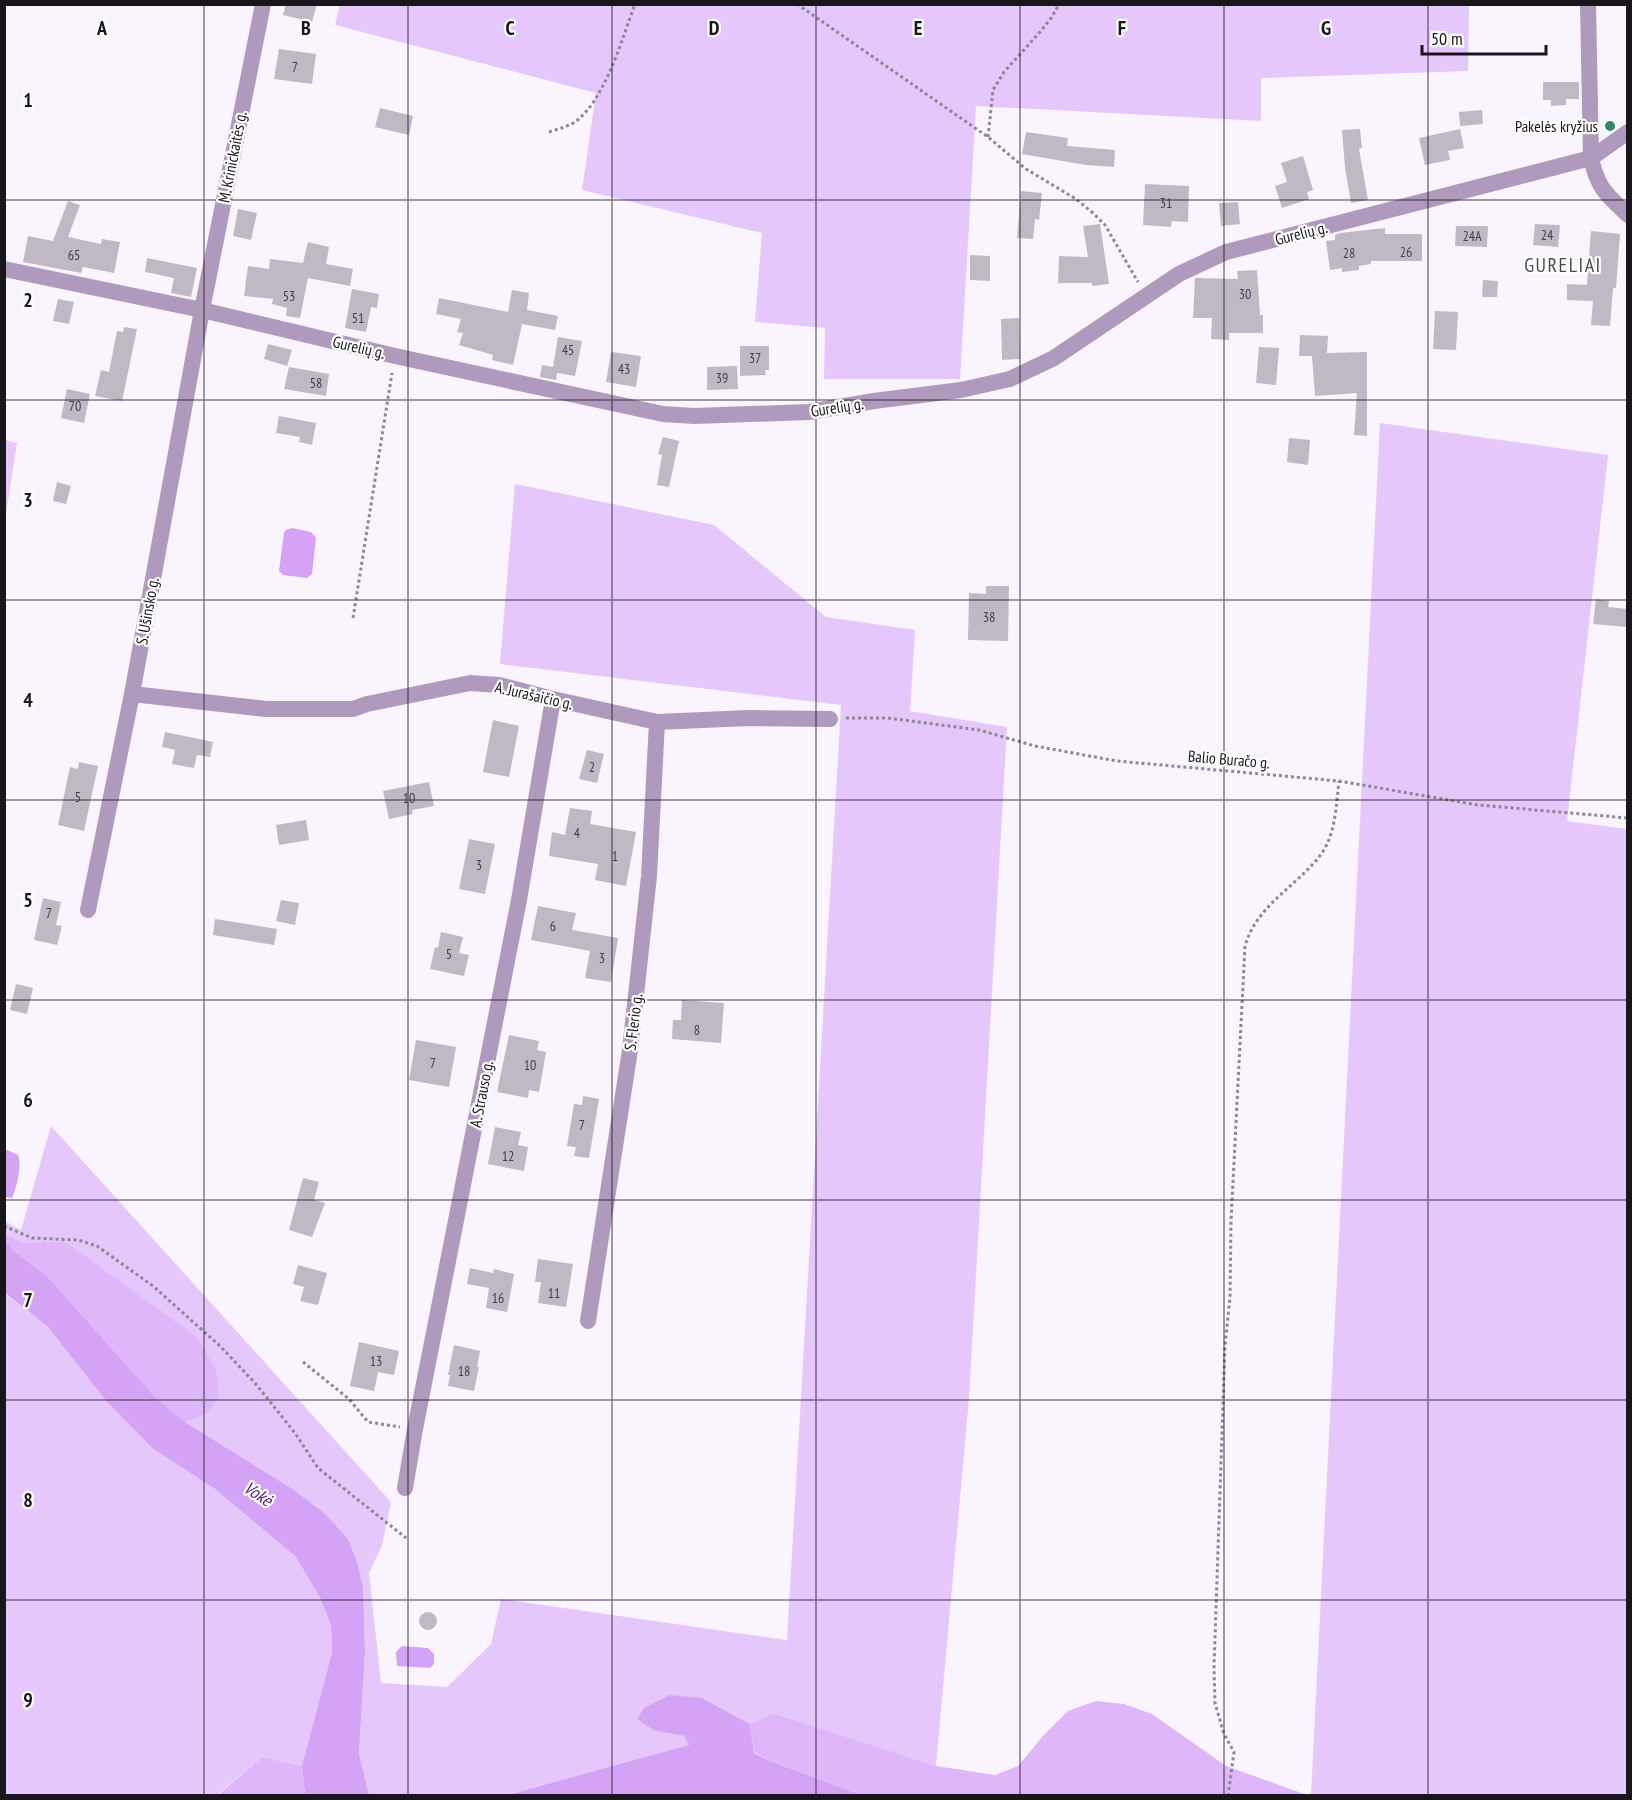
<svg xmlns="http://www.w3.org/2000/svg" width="1632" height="1800" viewBox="0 0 1632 1800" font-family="'PT Sans Narrow',sans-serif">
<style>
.green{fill:#e6c7fc}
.forest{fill:#deb6f9}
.water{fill:#d5a3f5}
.building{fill:#c0b9c5}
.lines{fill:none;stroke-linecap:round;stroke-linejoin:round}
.path{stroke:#8b888f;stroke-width:3;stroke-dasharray:3 3;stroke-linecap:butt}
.minor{stroke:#af9abe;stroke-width:16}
.grid{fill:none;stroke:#18161a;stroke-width:1.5;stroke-opacity:0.55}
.poi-dot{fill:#2c8a62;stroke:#fff;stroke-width:2}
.labels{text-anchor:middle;stroke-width:4.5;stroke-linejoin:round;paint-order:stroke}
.number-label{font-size:14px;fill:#423f45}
.poi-label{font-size:16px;fill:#18161a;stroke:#fff;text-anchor:end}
.street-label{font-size:16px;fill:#18161a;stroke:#fff}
.water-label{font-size:18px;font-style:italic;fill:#591979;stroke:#fff}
.quarter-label{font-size:20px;letter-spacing:1.5px;fill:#4f4953;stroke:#fff}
.grid-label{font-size:20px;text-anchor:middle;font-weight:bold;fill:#18161a;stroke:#fff;stroke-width:4.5;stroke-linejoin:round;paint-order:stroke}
</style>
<rect width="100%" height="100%" fill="#f9f4fe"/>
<path class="green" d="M340 4 1469 5 1468 71 1261 78V121L976 106 960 379H824L825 328 755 322 762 233 582 190 596 93 335 25Z
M1380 423 1608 455 1567 821 1627 829V1795H1311Z
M5 440 17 443 5 520 4 440Z
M515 484 714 525 826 617 915 630 910 711 1007 727 969 1398 936 1766 773 1713 750 1724 702 1698 655 1731 684 1736 690 1745 507 1795H369L359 1754 365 1651 363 1588 291 1488 185 1422 200 1417 65 1241 25 1243 5 1233 4 1221 21 1230 51 1126 391 1502 382 1545 369 1573 381 1683 447 1687 491 1644 501 1599 787 1640 841 705 500 664Z
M4 1293 47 1326 107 1402 152 1448 215 1489 296 1557 320 1598 331 1625 332 1652 302 1766 262 1757 217 1795H5Z"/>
<path class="forest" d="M4 1233 25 1243 64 1241 197 1337 216 1370 219 1396 208 1412 200 1417 185 1422 156 1398 47 1276 14 1251 5 1241Z
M1096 1701 1124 1704 1152 1714 1226 1766 1307 1795H862L770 1761 754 1752 750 1724 773 1713 936 1766 995 1775 1018 1766 1043 1736 1068 1711Z
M262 1757 302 1766 305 1795 217 1796Z"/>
<path class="water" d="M292 528 311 532 316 538 312 574 307 578 283 575 279 571 284 533 286 530Z
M5 1149 18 1155C22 1166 17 1187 12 1198L5 1197Z
M5 1241 14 1251 47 1276 156 1398 185 1422 291 1488 324 1513 348 1539 357 1562 363 1588 365 1651 359 1754 369 1795H305L302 1766 332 1652 331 1625 320 1598 296 1557 215 1489 152 1448 107 1402 47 1326 5 1293Z
M402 1646 428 1648 434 1654V1664L430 1668 397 1666 396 1652Z
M670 1695 702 1698 750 1724 754 1753 770 1761 862 1795H507L689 1745 684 1736 655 1731 637 1719 644 1708Z"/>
<path class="building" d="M286 4H317L312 22 283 15Z
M279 49 316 54 312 84 274 79Z
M1543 82H1579V99H1566V105L1551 106V100H1543Z
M380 108 413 116 409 135 375 127Z
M1482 110 1483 124 1460 126 1459 112Z
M1360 129 1362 148 1359 149 1368 200 1351 203 1345 168 1342 130Z
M1460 129 1464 148 1448 151 1450 160 1425 165 1419 138Z
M1026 132 1068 138 1067 146 1115 150 1114 167 1086 165 1022 154Z
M1303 156 1313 190 1307 192 1309 199 1282 208 1275 186 1287 182 1281 163Z
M1145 184 1189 186 1188 222 1172 221 1171 227 1143 225Z
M1021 191 1042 193 1039 220 1035 219 1033 239 1017 238Z
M68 201 80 205 68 237 101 244 102 239 120 242 114 273 83 267 81 273 23 262 28 236 53 241Z
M1238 202 1240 224 1221 226 1219 203Z
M238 209 257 213 251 240 233 236Z
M1100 224 1109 284 1092 286V283H1058L1059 256 1088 257 1083 226Z
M1535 224 1560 225 1558 247 1533 245Z
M1456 226H1488L1487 247 1455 246Z
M1385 228V234H1422V261H1371V264L1359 266V270L1342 272V268L1330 270 1326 241 1335 240V235L1340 233Z
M1591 231 1620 234 1616 288H1613L1610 326 1591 325 1593 301 1567 300V284L1587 285Z
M308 242 329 247 326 264 353 269 350 286 308 278 300 318 286 316 287 308 272 304 273 299 244 296 248 266 269 269 270 259 303 263Z
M970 255 990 256V281L970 280Z
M147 258 197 268 191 297 171 293 174 278 145 272Z
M1257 270 1260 315H1263V333H1229V340L1211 339 1212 318H1193L1195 278 1238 279 1237 271Z
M1483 280 1498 281 1497 297H1482Z
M352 289 379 294 377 308 371 307 366 332 345 328Z
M512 290 529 293 527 310 558 316 555 330 522 324 513 365 492 360 493 355 459 345 463 333 457 332 461 319 436 314 439 298 508 312Z
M58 299 74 302 69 324 53 321Z
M1435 311 1458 312 1456 350 1433 349Z
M1019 318 1020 359 1002 360 1001 319Z
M124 327 137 329 122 401 95 396 101 370 109 372 117 331 123 332Z
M1300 335 1328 336 1327 353 1367 352V436L1354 435 1357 393 1315 396 1312 356H1299Z
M558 337 582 341 575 376 557 373 556 380 540 377 542 365 553 367Z
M268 344 292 350 287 366 264 359Z
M740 346H769V370H765L766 375 740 376Z
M1259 347 1279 348 1276 385 1256 383Z
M611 352 641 356 636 387 606 382Z
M737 366 738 389 707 390V367Z
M289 367 329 374 326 396 284 389Z
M67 389 90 394 84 423 61 418Z
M279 416 316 423 312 445 299 442 300 437 276 433Z
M663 437 679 441 669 487 657 485 662 455 658 454Z
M1289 438 1310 440 1308 465 1287 462Z
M57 482 71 486 66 504 53 501Z
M986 586H1009L1008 641 968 640 969 593 986 594Z
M1596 599 1609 601 1608 607 1628 609 1626 627 1593 624Z
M493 720 519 726 509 777 483 772Z
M165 732 213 742 210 757 197 755 194 768 172 764 175 750 162 747Z
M587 750 604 754 597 783 579 779Z
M79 762 98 766 84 831 58 825 70 767 78 769Z
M429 782 434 806 412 810 413 814 389 819 383 791Z
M570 808 592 811 590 824 636 832 626 886 595 880 598 864 549 856 552 832 565 835Z
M306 820 309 840 279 845 276 825Z
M469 839 495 844 485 894 459 889Z
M43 898 61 902 56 925 62 926 57 945 34 940Z
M281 900 299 903 295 925 276 921Z
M538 906 576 913 572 930 618 938 611 982 585 978 590 951 531 940Z
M215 919 277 929 274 945 213 935Z
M441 932 463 937 459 953 469 955 464 976 430 969 435 947 438 948Z
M16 984 33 988 27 1014 10 1010Z
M682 1000 724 1003 721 1043 672 1039 673 1020H681Z
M509 1035 539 1041 537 1050 546 1052 539 1092 529 1090 528 1098 497 1092Z
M416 1040 456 1047 449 1087 409 1080Z
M583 1096 599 1099 589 1158 574 1156 576 1147 567 1146 574 1104 582 1105Z
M495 1127 521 1132 518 1145 528 1147 524 1171 488 1164Z
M303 1178 319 1182 314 1200 325 1203 312 1237 289 1230Z
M538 1259 573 1264 566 1307 538 1303 541 1282H535Z
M298 1265 327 1273 318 1305 300 1301 304 1287 293 1284Z
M470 1268 493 1273 494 1269 514 1274 507 1312 486 1308 489 1288 467 1284Z
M359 1342 399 1351 394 1375 378 1372 374 1391 350 1386Z
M454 1345 480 1351 477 1367H479L474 1391 448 1386 450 1375H448Z
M419 1621a9 9 0 1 1 18 0a9 9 0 1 1-18 0Z"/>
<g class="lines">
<path class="path" d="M797 4 988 137 1026 169 1076 199 1093 213 1105 225 1138 282
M549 132C558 129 567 127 575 122 605 100 622 39 635 4
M988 137 993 90 1004 72 1040 32 1052 17 1059 4
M353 618 392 373
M846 718H888L979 730 1035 746 1117 761 1339 781 1478 805 1628 818
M4 1226 32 1238 78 1240 97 1246 153 1286 220 1346 255 1383 295 1433 318 1468 406 1538
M303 1362 349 1399 368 1422 400 1427
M1228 1796 1234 1752 1224 1734 1215 1703 1214 1667 1225 1345 1230 1298 1231 1221 1245 946C1257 904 1298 886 1322 853 1336 832 1336 805 1339 781"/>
<path class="minor" d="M1588 4 1591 158C1598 189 1606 194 1628 215
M4 269 202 310 395 356 663 414 694 416 809 412 874 401 961 390 1010 379 1054 358 1179 274 1226 252 1591 158 1628 132
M132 694 266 709H353L367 704 470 683 499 685 553 699 657 722 748 718 830 719
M88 910 132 694 202 310 263 4
M588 1321 630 1050 649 876 657 722
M405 1488 415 1429 519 900 553 699"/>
</g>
<path class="grid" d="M204 4V1796M408 4V1796M612 4V1796M816 4V1796M1020 4V1796M1224 4V1796M1428 4V1796M4 200H1628M4 400H1628M4 600H1628M4 800H1628M4 1000H1628M4 1200H1628M4 1400H1628M4 1600H1628"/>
<circle class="poi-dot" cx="1610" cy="126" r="6"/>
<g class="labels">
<g class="number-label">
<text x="295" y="72">7</text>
<text x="1166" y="208">31</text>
<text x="1547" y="240">24</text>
<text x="1472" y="241">24A</text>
<text x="1406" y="257">26</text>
<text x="1349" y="258">28</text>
<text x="74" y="260">65</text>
<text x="1245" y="299">30</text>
<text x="289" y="301">53</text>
<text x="358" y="323">51</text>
<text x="568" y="355">45</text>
<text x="755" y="363">37</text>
<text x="624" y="374">43</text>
<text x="722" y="383">39</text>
<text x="316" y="388">58</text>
<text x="75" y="411">70</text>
<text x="989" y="622">38</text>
<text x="592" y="772">2</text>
<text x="78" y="802">5</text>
<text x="409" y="803">10</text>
<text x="577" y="838">4</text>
<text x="615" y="861">1</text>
<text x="479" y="870">3</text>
<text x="49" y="918">7</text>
<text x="553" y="931">6</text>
<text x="449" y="959">5</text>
<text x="602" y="963">3</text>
<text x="697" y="1035">8</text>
<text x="433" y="1068">7</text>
<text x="530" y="1070">10</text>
<text x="582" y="1130">7</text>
<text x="508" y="1161">12</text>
<text x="554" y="1298">11</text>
<text x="498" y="1303">16</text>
<text x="376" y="1366">13</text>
<text x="464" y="1376">18</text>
</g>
<g class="poi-label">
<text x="1598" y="132">Pakelės kryžius</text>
</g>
<g class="street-label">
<text transform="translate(232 157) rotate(-79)" y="6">M. Krinickaitės g.</text>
<text transform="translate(1301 233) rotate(-14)" y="6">Gurelių g.</text>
<text transform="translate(359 347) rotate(13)" y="6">Gurelių g.</text>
<text transform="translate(837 407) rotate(-9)" y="6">Gurelių g.</text>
<text transform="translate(147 611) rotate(-80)" y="6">S. Ušinsko g.</text>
<text transform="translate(534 695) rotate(13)" y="6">A. Jurašaičio g.</text>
<text transform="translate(1229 759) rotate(5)" y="6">Balio Buračo g.</text>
<text transform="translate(633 1022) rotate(-83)" y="6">S. Flerio g.</text>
<text transform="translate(481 1094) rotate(-79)" y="6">A. Strauso g.</text>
</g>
<g class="water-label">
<text transform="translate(258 1494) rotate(33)" y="6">Vokė</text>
</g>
<g class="quarter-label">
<text x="1563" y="272">GURELIAI</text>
</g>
</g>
<g class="grid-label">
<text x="102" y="35">A</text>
<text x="306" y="35">B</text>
<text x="510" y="35">C</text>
<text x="714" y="35">D</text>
<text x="918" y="35">E</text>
<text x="1122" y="35">F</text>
<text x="1326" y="35">G</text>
<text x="28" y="107">1</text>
<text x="28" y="307">2</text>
<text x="28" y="507">3</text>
<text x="28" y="707">4</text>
<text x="28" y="907">5</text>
<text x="28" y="1107">6</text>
<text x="28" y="1307">7</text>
<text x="28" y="1507">8</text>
<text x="28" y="1707">9</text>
</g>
<rect width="1632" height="1800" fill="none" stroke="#18161a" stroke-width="12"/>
<path d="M1422 45v9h124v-9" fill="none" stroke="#18161a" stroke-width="3"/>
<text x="1431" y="45" font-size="18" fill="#18161a" stroke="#ffffff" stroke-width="4.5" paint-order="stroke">50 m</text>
</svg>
